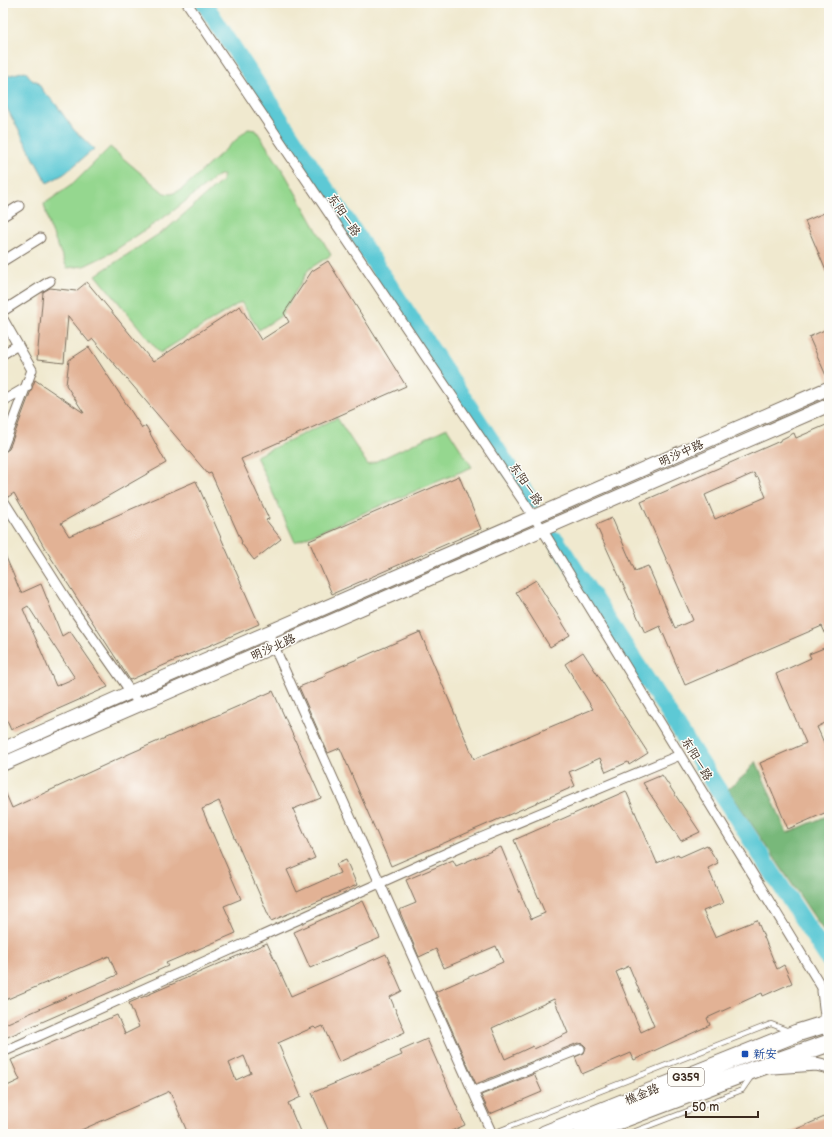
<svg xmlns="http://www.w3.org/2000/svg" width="832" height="1137" viewBox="0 0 832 1137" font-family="'Balsamiq Sans','LXGW WenKai TC',sans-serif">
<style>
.green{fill:#95d78f;stroke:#688056}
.forest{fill:#78b87a;stroke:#5a714c}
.water{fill:#5dc9d5;stroke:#4c7a7a}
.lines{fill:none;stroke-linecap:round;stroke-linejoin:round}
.river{stroke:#5dc9d5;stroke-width:17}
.building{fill:#e2b295;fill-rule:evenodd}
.lane-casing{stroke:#7a6d5c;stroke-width:6}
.street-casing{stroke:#7a6d5c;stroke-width:11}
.secondary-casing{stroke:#7a6d5c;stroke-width:15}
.highway-casing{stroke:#7a6d5c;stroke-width:19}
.lane{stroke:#fff;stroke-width:4.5}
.street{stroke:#fff;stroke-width:9}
.secondary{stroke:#fff;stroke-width:13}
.highway{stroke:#fff;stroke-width:17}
.transit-dot{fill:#1a4fb4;stroke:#fdfcf7;stroke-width:1.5}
.labels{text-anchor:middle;stroke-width:3;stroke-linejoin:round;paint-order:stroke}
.shield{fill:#fdfcf7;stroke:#75695f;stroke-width:1}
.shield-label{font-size:11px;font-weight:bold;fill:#3b2a1e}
.street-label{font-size:12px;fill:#3b2a1e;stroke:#fdfcf7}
.transit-label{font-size:12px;fill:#164399;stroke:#fdfcf7;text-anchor:start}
</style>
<rect width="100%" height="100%" fill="#fdfcf7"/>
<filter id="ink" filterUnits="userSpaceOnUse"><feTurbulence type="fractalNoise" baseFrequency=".025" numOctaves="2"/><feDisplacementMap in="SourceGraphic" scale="8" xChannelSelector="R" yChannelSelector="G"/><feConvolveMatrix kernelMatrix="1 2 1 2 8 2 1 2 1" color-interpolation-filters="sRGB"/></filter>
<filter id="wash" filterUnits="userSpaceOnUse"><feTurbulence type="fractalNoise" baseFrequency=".012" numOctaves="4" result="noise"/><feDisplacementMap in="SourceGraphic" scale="16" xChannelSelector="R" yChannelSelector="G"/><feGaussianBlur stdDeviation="0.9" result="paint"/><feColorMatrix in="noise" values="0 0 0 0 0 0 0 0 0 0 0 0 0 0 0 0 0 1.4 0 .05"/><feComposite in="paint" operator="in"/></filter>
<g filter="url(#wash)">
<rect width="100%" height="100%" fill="#f0e9cf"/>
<path class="green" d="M248 129 256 130 285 174 331 255 309 269 281 316 259 330 241 302 160 353 96 275 168 228 222 181 224 175H219L173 211 111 253 84 266 67 268 49 225 44 204 73 184 110 147 164 193 171 194 181 190Z
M337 418 368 465 447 428 472 467 295 542 256 456Z"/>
<path class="forest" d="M756 761 787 833 829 815V939L728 789 746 774Z"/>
<path class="water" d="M25 71 33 81H37L43 91 55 103 74 130 94 149 64 174 47 183 3 101V77Z"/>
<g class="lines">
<path class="river" d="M204 3 531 501
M556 540 829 960"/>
</g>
<g id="blocks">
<path class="building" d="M829 211V278L805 221Z
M328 261 406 386 241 459 269 519 266 520 281 539 254 560 241 543 242 542 211 473 208 474 93 339 89 342 68 316 64 363 37 360 43 292 50 288 76 291 87 282 153 362 240 306 261 340 289 322 284 313 312 271Z
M829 328V380H828L809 337Z
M89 347 142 428 146 426 166 463 61 523 69 536 196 481 259 624 130 680 44 547 14 493 8 497 3 491V453L9 449 35 380 84 413 66 385 69 360Z
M826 425 829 432V642L822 626 685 685 660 626 645 633 596 525 612 518 635 571 648 566 675 628 693 620 641 502 780 441V440L794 433 796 438ZM754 473 756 478 758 477 766 497 715 519 705 495Z
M459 476 481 529 332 594 309 541Z
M3 550 21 593 41 584 62 636 70 631 108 687 11 730 3 712ZM28 606 75 678 56 686 23 609Z
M536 580 570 635 550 647 516 592Z
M420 632 474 759 593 709 565 664 583 652 648 753 629 765 628 762 606 772 600 758 569 772 575 786 391 866 340 748 328 753 299 687 326 676 325 673Z
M829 646V721L817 727 829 754V811L788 829 760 763 806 743 776 674 811 658 809 654Z
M273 691 321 798 293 809 315 858 287 870 297 892 340 873 336 864 346 860 357 885 271 921 219 801 202 809 241 899 224 906 236 933 166 963 168 966 115 990 3 1039V1025L117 975 109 956 3 1001V787L12 808 131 753Z
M662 775 700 832 681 841 643 783Z
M626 791 657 863 678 854 680 857 707 845 718 863 708 868 723 903 703 911 715 937 757 920 777 969 784 965 792 983 763 996 762 993 707 1018 710 1025 634 1060 631 1053 582 1074 575 1057 584 1053 586 1047 583 1044 578 1043 476 1084 435 992 503 962 496 946 444 968 436 949 419 957 399 910 416 903 406 880 453 860 456 866 501 847 531 919 545 913 514 840ZM629 966 654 1026 641 1032 616 972ZM554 999 568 1033 534 1049 533 1046 505 1059 492 1028Z
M363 901 380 938 310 968 294 932Z
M267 943 291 996 386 954 402 991 390 997 405 1032 339 1062 323 1026 316 1029 314 1027 278 1043 301 1097 288 1103 301 1134H188L170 1091 72 1134H3V1088L20 1080 11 1060 117 1015 125 1034 139 1027 129 1003ZM244 1056 251 1073 236 1080 229 1063Z
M427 1039 465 1125 445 1134H330L312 1093 402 1055 400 1051Z
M534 1074 542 1092 490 1114 481 1095Z
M829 1115V1134H785Z"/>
</g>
</g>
<g filter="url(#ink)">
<use href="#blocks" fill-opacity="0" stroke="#7a6d5c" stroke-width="1"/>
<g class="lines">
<g class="lane-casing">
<path id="lane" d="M491 1134 771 1024 789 1031
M628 1134 742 1090 751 1077"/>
</g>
<g class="street-casing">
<path id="street" d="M187 3 542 529 824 991
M3 216 19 206
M3 261 40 238
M3 311 50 281
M3 319 32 370 3 447
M3 354 18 345
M3 401 27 387
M3 500 74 611 140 705
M268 633 492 1134
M3 1052 471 842 680 755
M473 1092 580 1049"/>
</g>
<g class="secondary-casing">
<path id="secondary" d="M3 749 131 692 829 388
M3 764 829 405
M824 991 829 1032
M773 1067 816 1064 829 1067"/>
</g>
<g class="highway-casing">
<path id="highway" d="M545 1134 797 1033 829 1023
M583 1134 755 1069 829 1043"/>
</g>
<use href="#lane" class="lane"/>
<use href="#street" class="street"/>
<use href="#secondary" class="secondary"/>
<use href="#highway" class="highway"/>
</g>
</g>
<rect class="transit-dot" x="741" y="1050" width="8" height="8" rx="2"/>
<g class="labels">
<rect class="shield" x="668" y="1068" width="36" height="18" rx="3"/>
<g class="shield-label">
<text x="686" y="1081">G359</text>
</g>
<g class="street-label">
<text transform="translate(344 215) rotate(56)" y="4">东阳一路</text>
<text transform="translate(681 453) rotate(-24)" y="4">明沙中路</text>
<text transform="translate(526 484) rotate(56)" y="4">东阳一路</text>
<text transform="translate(273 647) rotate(-24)" y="4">明沙北路</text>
<text transform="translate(697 759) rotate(59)" y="4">东阳一路</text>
<text transform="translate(642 1094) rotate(-22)" y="4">樵金路</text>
</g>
<g class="transit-label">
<text x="753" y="1058">新安</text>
</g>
</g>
<rect width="832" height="1137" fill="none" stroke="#fdfcf7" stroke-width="16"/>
<path d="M686 1111v6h72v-6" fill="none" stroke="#3b2a1e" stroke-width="2"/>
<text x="692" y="1111" font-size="12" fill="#3b2a1e" stroke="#fdfcf7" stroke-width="3" paint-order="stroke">50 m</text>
</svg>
